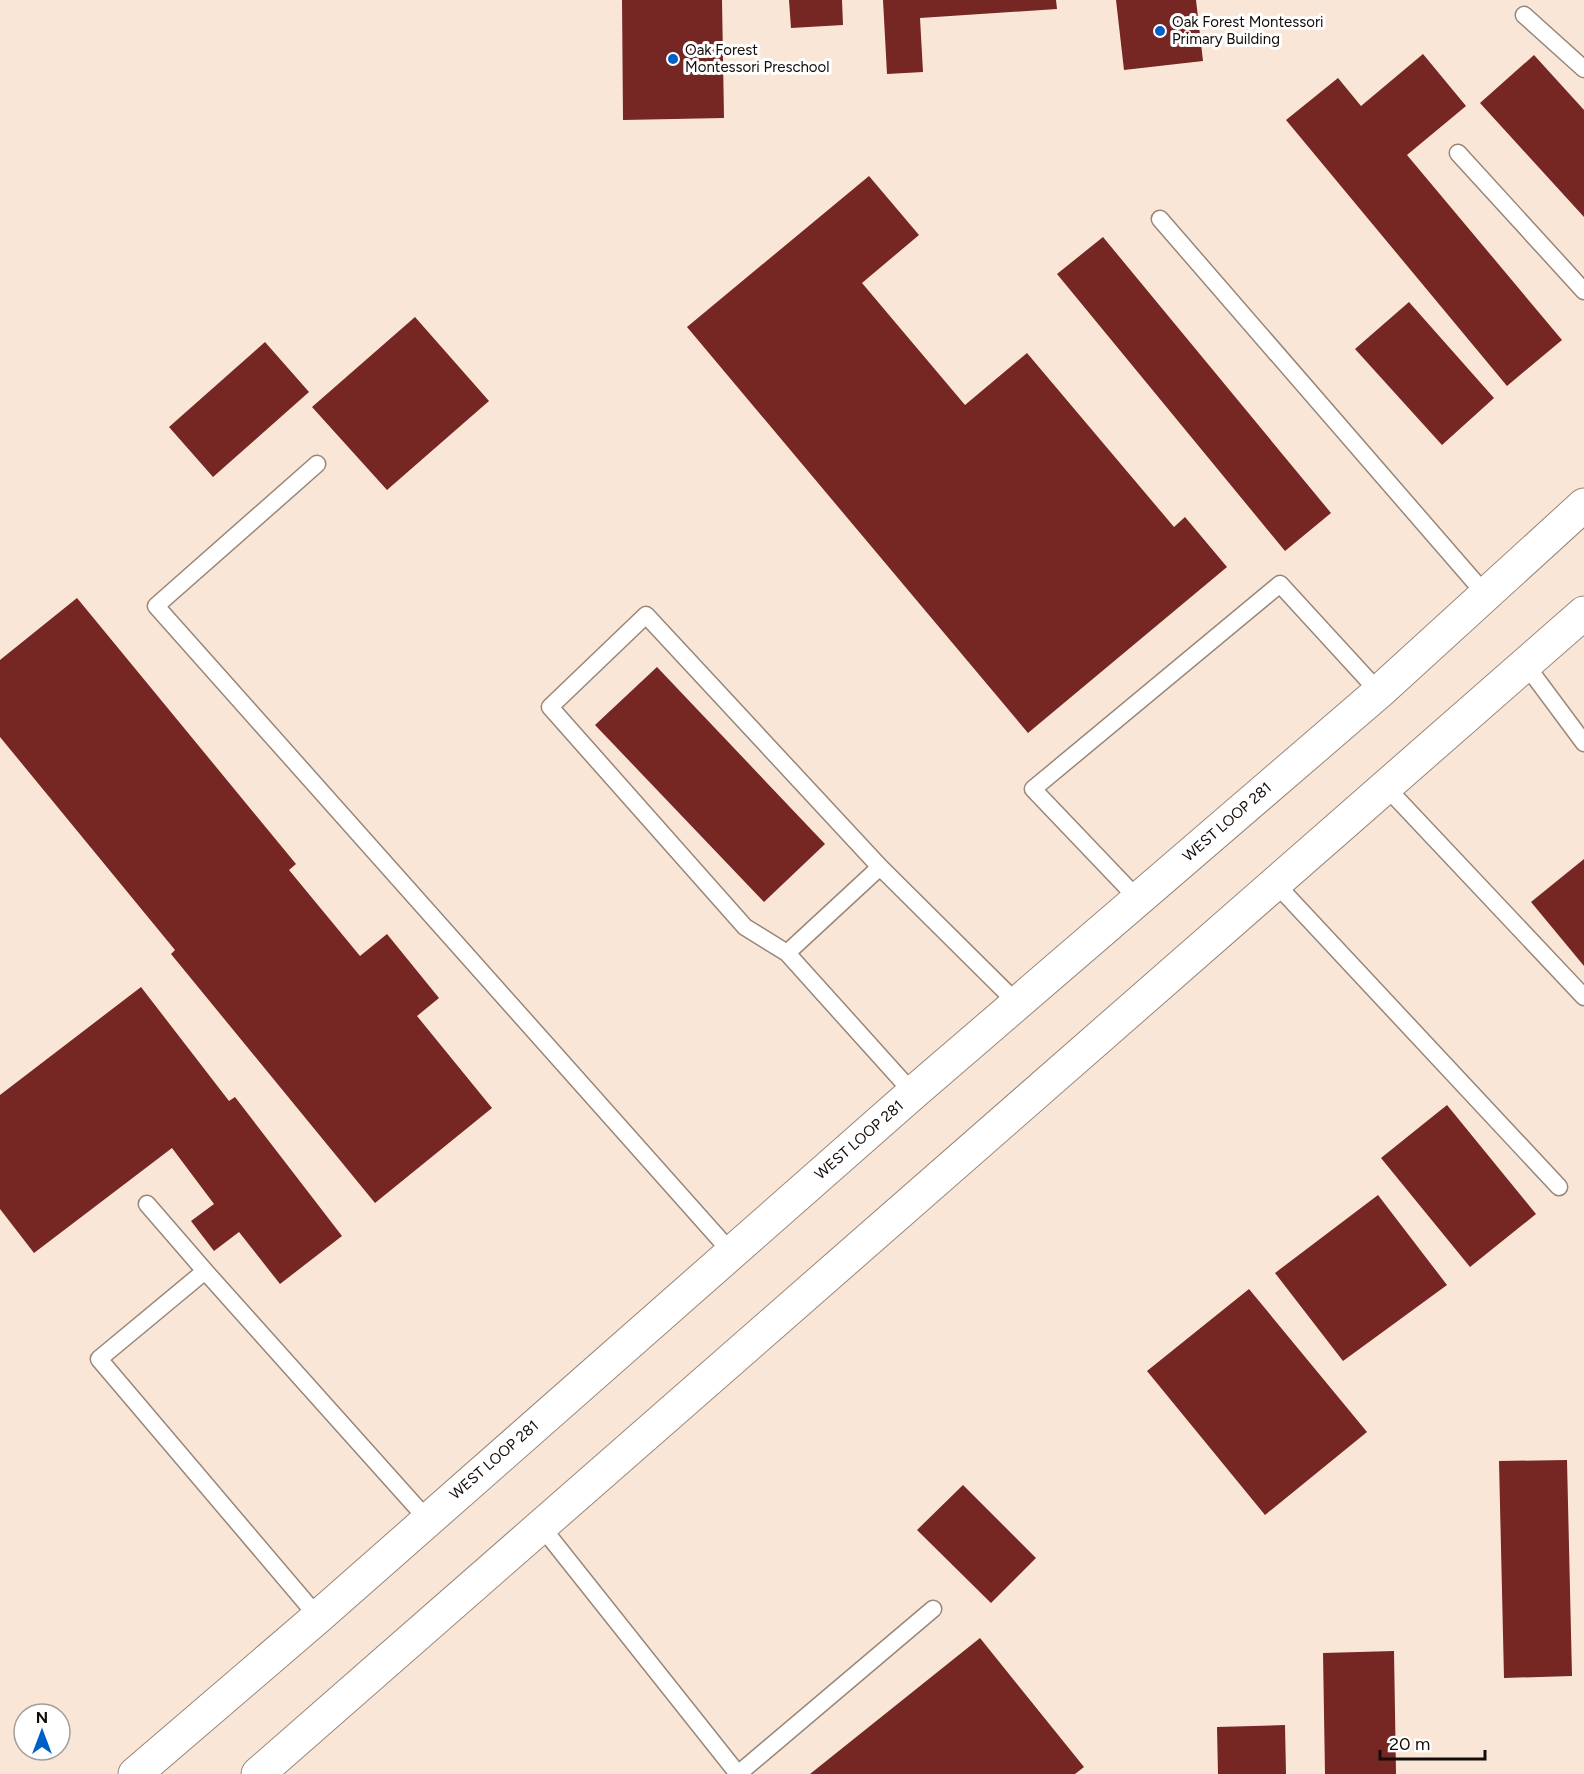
<svg xmlns="http://www.w3.org/2000/svg" width="1584" height="1774" viewBox="0 0 1584 1774" font-family="Figtree,sans-serif">
<style>
.building{fill:#762623}
.lines{fill:none;stroke-linecap:round;stroke-linejoin:round}
.service-casing{stroke:#988678;stroke-width:19}
.trunk-casing{stroke:#988678;stroke-width:35}
.service{stroke:#fff;stroke-width:16}
.trunk{stroke:#fff;stroke-width:33}
.poi-dot{fill:#005ec7;stroke:#fff;stroke-width:2}
.labels{text-anchor:middle;stroke-width:6;stroke-linejoin:round;paint-order:stroke}
.poi-label{font-size:15px;fill:#130c08;stroke:#fff;text-anchor:start}
.street-label{font-size:15px;fill:#130c08;stroke:#fff}
</style>
<rect width="100%" height="100%" fill="#fae6d7"/>
<path class="building" d="M622 0H722L724 118 623 120Z
M789 0H842L843 25 791 28Z
M883 0H1056L1057 9 920 18 923 72 887 74Z
M1116 0H1196L1203 61 1124 70Z
M1423 54 1466 106 1407 155 1562 340 1507 386 1286 120 1338 78 1361 106Z
M1534 55 1584 110V217L1480 103Z
M869 176 919 235 862 283 965 405 1027 353 1174 527 1185 517 1227 567 1028 733 687 327Z
M1103 237 1331 513 1285 551 1057 274Z
M1409 302 1494 398 1442 445 1355 349Z
M415 317 489 401 387 490 312 407Z
M265 342 309 392 213 477 169 427Z
M77 598 296 864 289 870 360 956 387 934 439 998 417 1016 492 1108 375 1203 171 954 175 950 0 737V660Z
M657 667 825 844 764 902 595 725Z
M1584 859V966L1531 902Z
M141 987 229 1101 235 1097 342 1236 280 1284 239 1232 214 1251 191 1221 214 1204 172 1148 34 1253 0 1209V1095Z
M1447 1105 1536 1214 1470 1267 1381 1158Z
M1378 1195 1447 1285 1343 1361 1275 1273Z
M1249 1289 1367 1432 1265 1515 1147 1371Z
M1567 1460 1572 1676 1504 1678 1499 1461Z
M963 1485 1036 1558 991 1603 917 1530Z
M980 1638 1084 1767 1075 1774H810Z
M1394 1651 1396 1774H1325L1323 1653Z
M1285 1725 1286 1774H1218L1217 1727Z"/>
<g class="lines">
<g class="service-casing">
<path id="service" d="M1524 15 1584 69
M1458 153 1584 291
M1160 219 1486 595
M317 464 156 606 731 1252
M1526 665 1584 743
M1386 787 1584 997
M880 867 787 953 913 1093
M1276 884 1559 1187
M1138 899 1033 789 1280 584 1379 692
M787 953 745 927 550 707 646 615 880 867 1018 1004
M147 1204 205 1271
M541 1526 738 1774
M318 1617 99 1359 205 1271 427 1519
M738 1774 933 1609"/>
</g>
<g class="trunk-casing">
<path id="trunk" d="M135 1774 318 1617 913 1093 1379 692 1584 505
M258 1774 1584 613"/>
</g>
<use href="#service" class="service"/>
<use href="#trunk" class="trunk"/>
</g>
<g class="poi-dot">
<circle cx="1160" cy="31" r="6"/>
<circle cx="673" cy="59" r="6"/>
</g>
<g class="labels">
<g class="poi-label">
<text x="1172" y="27">Oak Forest Montessori<tspan x="1172" dy="17">Primary Building</tspan></text>
<text x="685" y="55">Oak Forest<tspan x="685" dy="17">Montessori Preschool</tspan></text>
</g>
<g class="street-label">
<text transform="translate(1227 822) rotate(-41)" y="5">WEST LOOP 281</text>
<text transform="translate(859 1140) rotate(-41)" y="5">WEST LOOP 281</text>
<text transform="translate(494 1460) rotate(-41)" y="5">WEST LOOP 281</text>
</g>
</g>
<g transform="translate(42 1732)"><circle r="28" fill="#ffffff" stroke="#a19e9c" stroke-width="1.5"/>
<path d="M0-4.5L10 22L0 15L-10 22Z" fill="#005ec7"/>
<text y="-9" font-size="16" font-weight="bold" text-anchor="middle" fill="#130c08">N</text>
</g>
<path d="M1380 1750v9h105v-9" fill="none" stroke="#130c08" stroke-width="3"/>
<text x="1389" y="1750" font-size="18" fill="#130c08" stroke="#ffffff" stroke-width="4.5" paint-order="stroke">20 m</text>
</svg>
